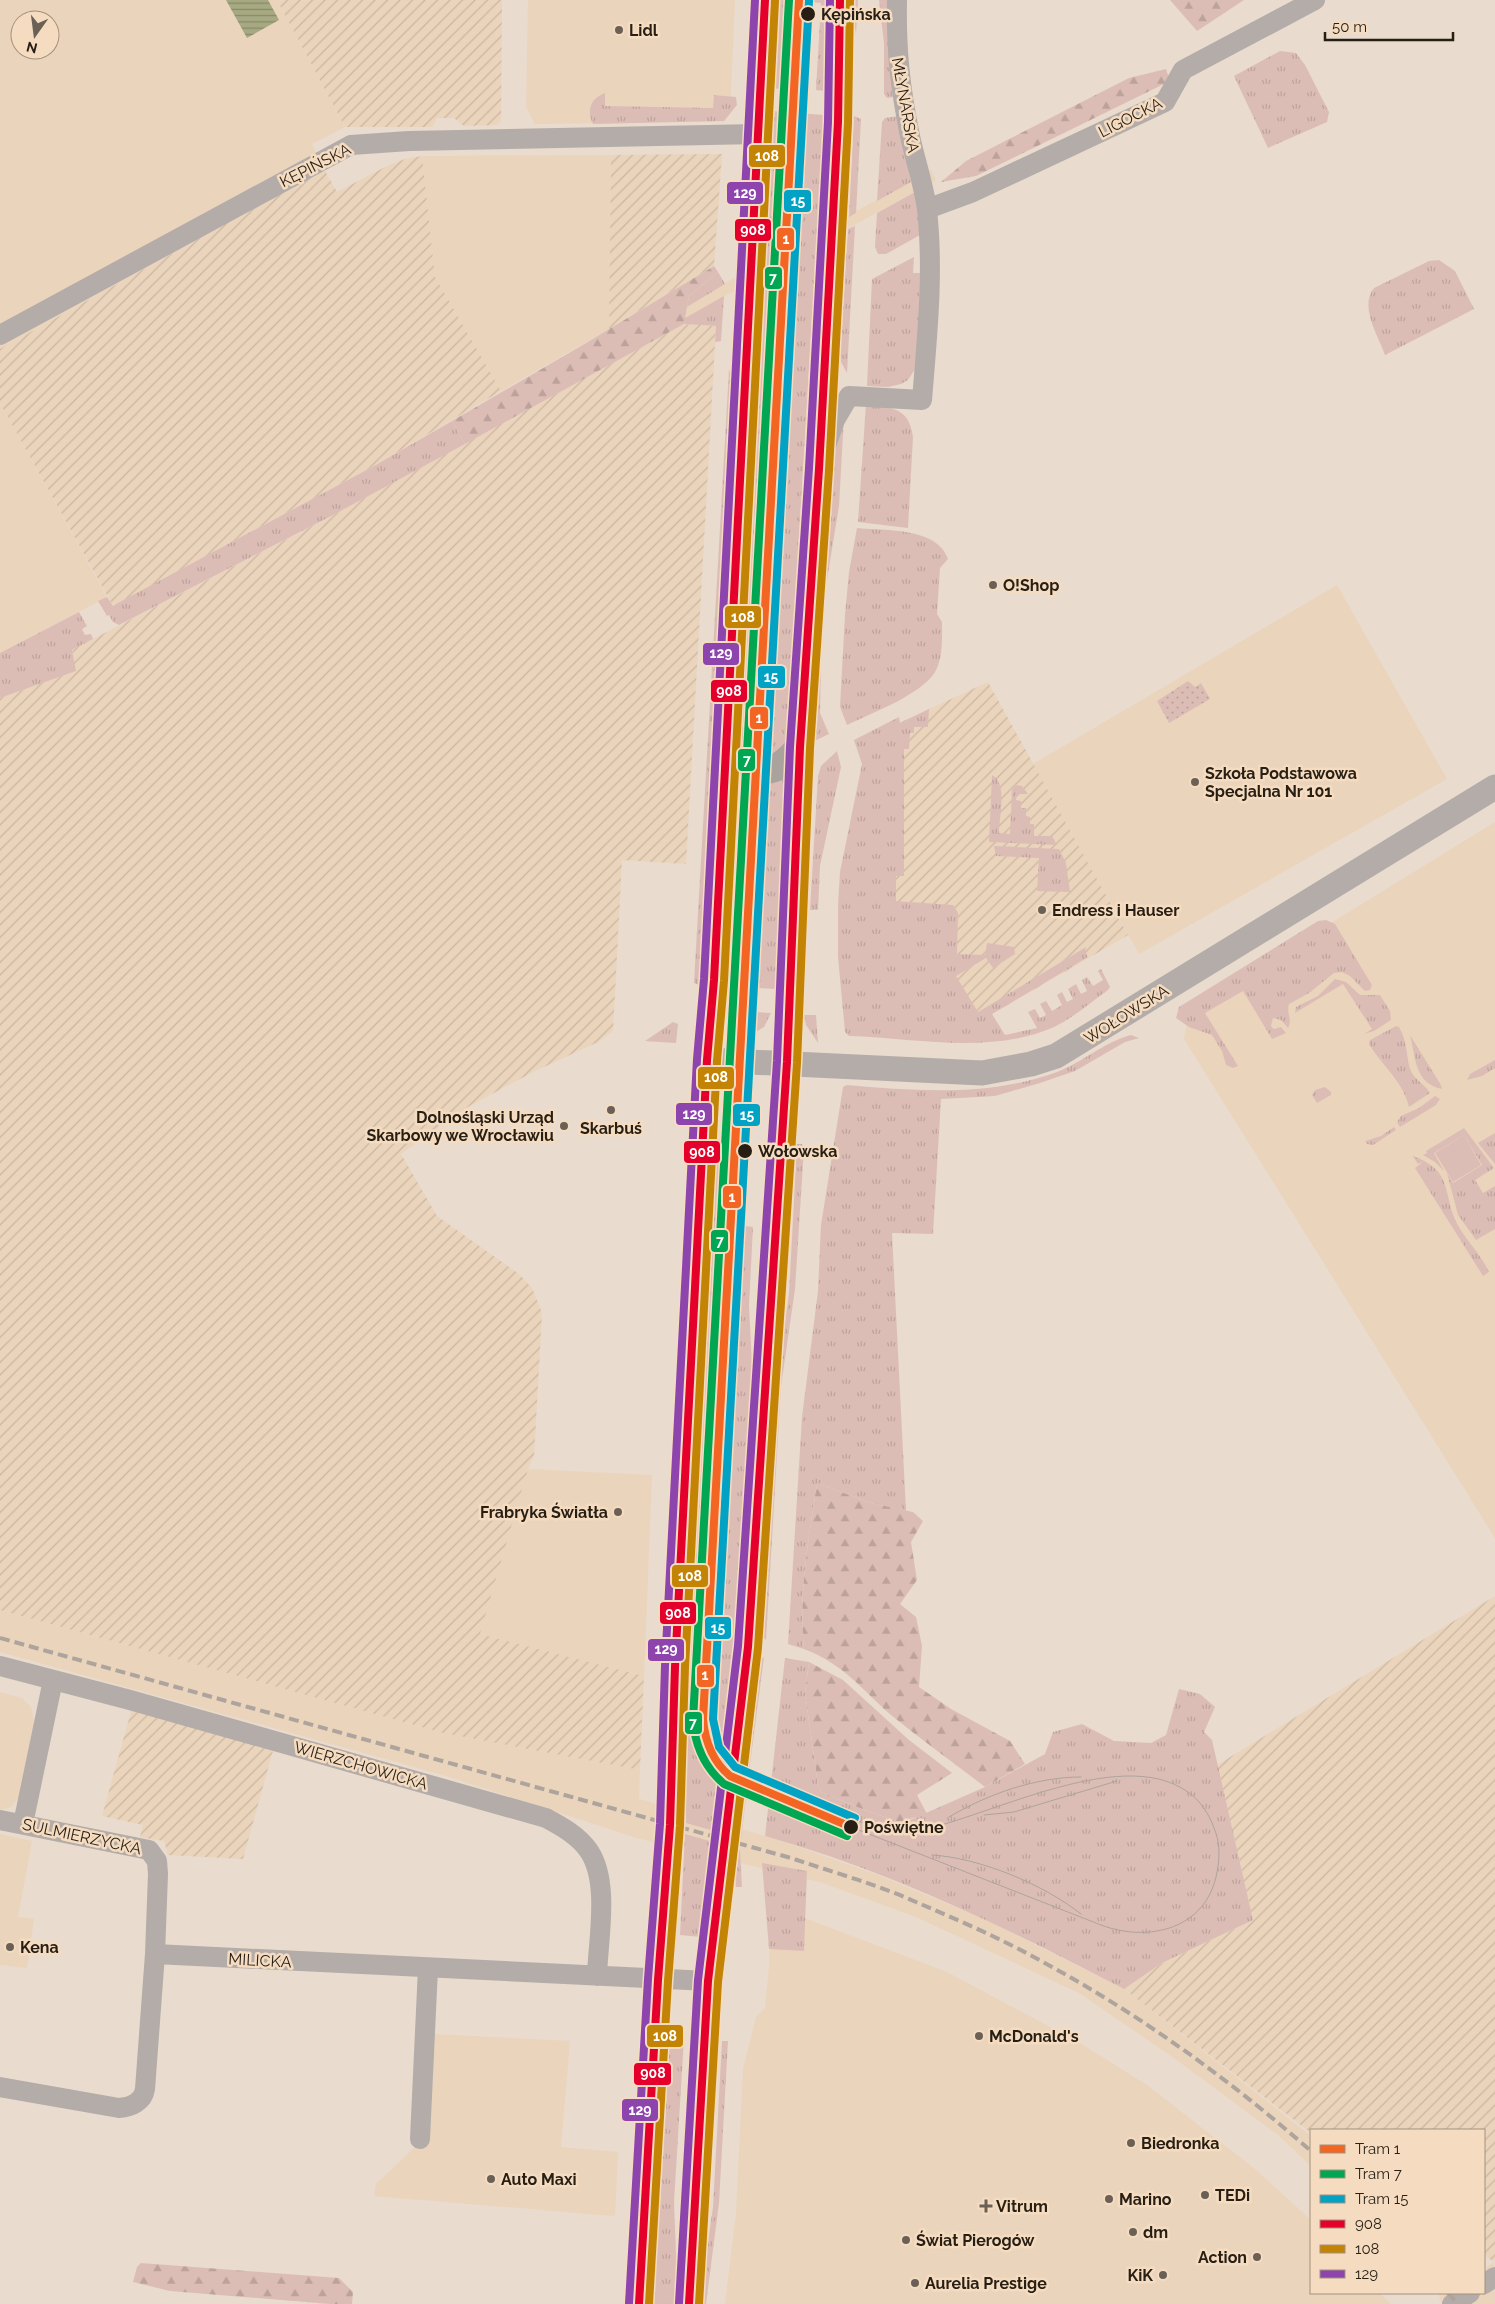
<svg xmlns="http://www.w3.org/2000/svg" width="1495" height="2304" viewBox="0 0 1495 2304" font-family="Raleway,sans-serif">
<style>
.built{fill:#ebd4bc;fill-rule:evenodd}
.industrial{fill:url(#industrial-furrows)}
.grass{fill:url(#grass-tufts)}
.forest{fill:url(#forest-firs)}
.park{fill:url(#park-dots)}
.pitch{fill:#dcbdb6}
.water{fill:url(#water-rules)}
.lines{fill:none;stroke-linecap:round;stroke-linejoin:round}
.minor{stroke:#b3aca8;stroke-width:20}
.tertiary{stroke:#b3aca8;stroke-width:25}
.secondary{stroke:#aaa29d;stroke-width:28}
.tram{stroke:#ada49d;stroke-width:1}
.rail{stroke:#ada49d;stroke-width:4;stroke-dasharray:10 5;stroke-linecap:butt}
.bus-1-casing{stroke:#f5dcc1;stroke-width:11}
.bus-2-casing{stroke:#f5dcc1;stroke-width:11}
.bus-3-casing{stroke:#f5dcc1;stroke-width:11}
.bus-1{stroke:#e4002b;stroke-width:8}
.bus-2{stroke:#c38405;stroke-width:8}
.bus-3{stroke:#8e44ad;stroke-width:8}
.tram-1-casing{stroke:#f5dcc1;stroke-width:11}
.tram-2-casing{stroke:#f5dcc1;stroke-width:11}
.tram-3-casing{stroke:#f5dcc1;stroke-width:11}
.tram-1{stroke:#f26522;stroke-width:8}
.tram-2{stroke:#00a651;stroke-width:8}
.tram-3{stroke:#02a2c5;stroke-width:8}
.stop-dot{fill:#271e14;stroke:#f5dcc1;stroke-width:2}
.poi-dot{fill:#6b6055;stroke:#f5dcc1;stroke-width:2}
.labels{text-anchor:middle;stroke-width:5;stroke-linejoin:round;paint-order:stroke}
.stop-label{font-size:16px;font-weight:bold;fill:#271e14;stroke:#f5dcc1;text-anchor:start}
.poi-label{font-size:16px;font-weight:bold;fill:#271e14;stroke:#f5dcc1;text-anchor:start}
.street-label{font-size:16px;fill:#271e14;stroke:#f5dcc1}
.line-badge{stroke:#f5dcc1;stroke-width:2}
.badge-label{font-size:14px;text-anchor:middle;font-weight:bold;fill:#fff}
</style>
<defs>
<pattern id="industrial-furrows" width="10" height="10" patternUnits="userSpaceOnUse" patternTransform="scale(1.25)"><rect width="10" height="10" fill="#ebd4bc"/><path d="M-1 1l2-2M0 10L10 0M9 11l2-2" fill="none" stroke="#cab6a1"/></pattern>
<pattern id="grass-tufts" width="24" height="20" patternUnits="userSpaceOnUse" patternTransform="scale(1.25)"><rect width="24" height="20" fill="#dcbdb6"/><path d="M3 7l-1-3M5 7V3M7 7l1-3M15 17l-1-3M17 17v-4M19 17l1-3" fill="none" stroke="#bda29c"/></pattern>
<pattern id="forest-firs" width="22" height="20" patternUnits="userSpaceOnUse" patternTransform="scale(1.25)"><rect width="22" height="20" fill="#dcbdb6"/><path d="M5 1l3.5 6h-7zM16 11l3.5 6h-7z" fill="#bda29c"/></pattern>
<pattern id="park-dots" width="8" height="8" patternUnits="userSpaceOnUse" patternTransform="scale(1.25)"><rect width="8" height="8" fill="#dcbdb6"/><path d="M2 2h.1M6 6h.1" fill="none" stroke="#bda29c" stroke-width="1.8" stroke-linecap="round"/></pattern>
<pattern id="water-rules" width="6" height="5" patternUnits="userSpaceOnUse" patternTransform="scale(1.25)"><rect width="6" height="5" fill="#a6a981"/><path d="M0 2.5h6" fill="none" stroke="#878968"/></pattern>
</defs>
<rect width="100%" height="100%" fill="#e9dbcd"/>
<path class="built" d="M0 0H277L345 127 312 144 324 169 0 349ZM20 20H50V50H20Z
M528 0H735L730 114 724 121 535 124 526 107Z
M611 155 609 329 501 391 435 277 422 156Z
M931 170 936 180 685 318 687 307 720 286Z
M0 403 107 597 0 653Z
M1337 585 1447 779 1139 954 1033 764Z
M1495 822V1538L1184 1039 1187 1023 1331 923Z
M528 1469 652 1475 644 1676 480 1634Z
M0 1610 443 1733 640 1770 639 1799 782 1841 878 1875 982 1918 1124 1989 1311 2136V2166L1278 2135 1174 2058 1079 1993 916 1917 823 1883 637 1838 446 1776 0 1652Z
M0 1692 22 1698 31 1707 34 1720 20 1796 11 1807 0 1810Z
M0 1834 32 1841 18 1917 34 1919 27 1968 0 1965Z
M770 1905 947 1972 1080 2043 1147 2085 1255 2169 1311 2220V2293H1380L1391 2304H725L736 2214 743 2069 756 2017 765 2008 769 1967Z
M435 2034 570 2041 561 2147 618 2152 615 2216 374 2196 376 2184 419 2143 429 2144Z
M1494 2262 1495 2304H1442L1438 2293H1484V2269Z"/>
<path class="industrial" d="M277 0H502L501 121 497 125 464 126 454 118H437L432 127H345Z
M722 154 714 266 609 329 611 155Z
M422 156 435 277 501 391 374 466 113 606 0 403V349L324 169 337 192 387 166 405 159Z
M684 324 716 326 686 864 622 860 613 1031 598 1042 533 1072 466 1108 401 1154 437 1216 519 1274 532 1288 542 1313 534 1456 528 1469 480 1634 644 1676 640 1770 443 1733 0 1610V698L75 671 72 650 333 515Z
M988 682 1128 935 953 1037 896 901V787L899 723Z
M1495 1596V2261L1494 2262 1484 2255V2130H1311V2133L1124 1989 1162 1963 1253 1920 1217 1765Z
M132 1708 274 1747 243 1859 168 1855 164 1841 140 1837 143 1825 102 1816Z"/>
<path class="grass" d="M776 0H829L824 91 816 90 821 3 786 0 780 89 771 88Z
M851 0H858L856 34Z
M879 0H889L894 97 887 98 884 94V43Z
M1280 51 1296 53 1305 65 1329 112 1327 122 1268 148 1234 76Z
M605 93V106L713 108 714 95 736 97 737 105 724 121 593 124C586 110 591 98 605 93Z
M771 111 824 115 787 740 786 746 767 758 751 756 737 726Z
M854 116 861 119 856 213 849 217Z
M898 116 911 182 877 201 882 122 885 118Z
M915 192 920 235 886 254H878L875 247 877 213Z
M855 226 847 373 841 362 840 355 848 229Z
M914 257 913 273H922L917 366 908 380 901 384 888 387 867 386 872 279Z
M1439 260 1455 271 1474 309 1385 355C1378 335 1359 307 1374 288L1429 261Z
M718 272 725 284 687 307 689 296Z
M724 296 721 341 715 342 716 326 684 324 685 318Z
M729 370 733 377 702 986 694 983Z
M866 404C892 408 909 407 913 437L908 528 858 522Z
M844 416 839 506 826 586 821 663 820 713 829 734 812 742 820 585 830 522 836 438Z
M452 421 465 444 333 515 119 625 113 622 109 615 107 616 98 601 107 597 113 606 116 604 374 466Z
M857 528C886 531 937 527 948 559L940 568 937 614 942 622C942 636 943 654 937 668 927 693 871 713 847 725L840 707 845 615 849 572Z
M79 612 87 626 82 629 85 635 91 634 93 639 72 650 76 671 0 698V653Z
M929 709 928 727H914V733H910L909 749H904V876H896V901L953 905 958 913 957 954 985 955 987 943 1014 947 1015 954 993 968 986 958 956 976 978 1012 1086 947 1085 952 1088 957 992 1014 1005 1035 1037 1028 1028 1012 1035 1009 1040 1018 1046 1015 1040 1004 1046 1001 1052 1011 1062 1005 1057 995 1062 992 1067 1002 1073 999 1068 989 1076 984 1081 994 1087 991 1082 980 1087 977 1093 986 1103 980 1098 971 1101 969 1110 987 1108 990C1091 1002 1073 1018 1054 1027 991 1055 916 1038 849 1036L845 1032 838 957V905L840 872 862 764 854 740 899 717 900 723Z
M837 751 841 767 820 866 818 910H810L818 776 821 766Z
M741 772 751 776 745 904 736 903Z
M788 773 776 989 757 988 770 777Z
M992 775C1008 783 999 816 999 833L1010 834 1012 790 1016 785 1022 786 1028 794H1017L1016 800 1021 801V808H1026V816L1030 817V824H1034V836H1052L1057 845 989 842Z
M994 846 1059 849 1066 863 1070 892 1037 891 1039 858 996 856Z
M1326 920 1335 924 1372 985 1370 990 1365 991 1350 976 1342 972 1334 973 1309 993 1289 1004C1286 1013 1293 1020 1288 1028L1281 1020 1273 1018 1271 1026 1274 1029 1281 1027 1286 1033 1272 1039 1243 991 1205 1013 1238 1066 1233 1068 1226 1065 1222 1051 1212 1035 1189 1027 1176 1018 1179 1007 1318 921Z
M1335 979 1346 982 1360 995H1380L1390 1011 1391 1020 1374 1031 1364 1034 1372 1029 1343 984 1295 1013 1296 1007 1318 996Z
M756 1012 771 1013 764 1027 754 1033Z
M804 1015H816L818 1043 806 1025Z
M673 1022 678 1024 676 1043 645 1041Z
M1396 1026 1399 1027C1407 1040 1406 1054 1410 1069 1414 1080 1425 1084 1430 1093L1409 1107C1403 1081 1382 1066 1369 1044L1370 1040Z
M1131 1035 1139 1038 1125 1042 1075 1071 1040 1083 995 1096 941 1099 933 1234 892 1233 906 1511 871 1503 817 1483C809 1537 798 1594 804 1649L788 1644 802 1417 818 1291 821 1225 843 1087 847 1085C918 1091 988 1097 1057 1072 1083 1062 1104 1042 1131 1035Z
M1410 1035 1441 1085 1442 1089C1414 1083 1416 1058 1410 1035Z
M1495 1060V1068L1482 1076 1467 1080 1470 1074Z
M1325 1087 1331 1092V1095L1317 1103 1312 1095 1315 1090Z
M1435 1096 1440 1099 1436 1105 1400 1127 1397 1122 1401 1116 1419 1108Z
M1394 1127 1396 1130 1373 1145 1367 1144 1365 1141 1381 1136Z
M1464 1128 1494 1168 1475 1180 1483 1193 1495 1186V1229L1476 1240 1458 1215 1447 1173 1453 1183 1482 1165 1464 1135 1434 1153 1444 1171 1435 1162 1423 1155 1427 1153 1426 1151Z
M1495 1133V1164L1478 1143Z
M714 1139 732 1141 699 1719C700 1741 706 1757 721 1773L714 1831 686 1823V1651Z
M797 1144H802L804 1148 795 1289 781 1386 766 1640 762 1636 777 1379 789 1294Z
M1413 1156C1423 1160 1432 1164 1439 1173 1448 1185 1448 1203 1454 1217 1462 1237 1480 1252 1489 1272L1483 1276 1415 1168 1423 1162 1418 1164Z
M745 1226 753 1227 749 1305 753 1385 743 1582 724 1748 718 1730V1713Z
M764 1657 749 1772 743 1770 756 1664Z
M785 1658 809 1662 805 1693 818 1785 821 1792 867 1811 899 1822 910 1820 985 1787 1045 1754 1053 1732 1082 1724 1114 1741 1151 1743 1166 1735 1179 1689 1200 1694 1215 1707 1204 1732 1212 1740 1253 1920 1162 1963 1124 1989C1009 1929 890 1871 765 1836Z
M741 1786 747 1789 741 1839 735 1838Z
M685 1834 713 1842 701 1937 680 1935Z
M734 1848 740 1850 742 1887H736L733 1859Z
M762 1863 807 1871 804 1951 769 1949Z
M666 2037 684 2038 674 2202 678 2304H650Z
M722 2041H728L719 2203 706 2304H699L713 2207Z"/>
<path class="forest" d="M1170 0H1244L1197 31Z
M1166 69 1170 81 976 176 941 182 966 161 1129 78Z
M714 266 718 272 689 296 684 324 465 444 452 421 581 346Z
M817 1483 871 1503 913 1512 923 1521 911 1542 917 1580 900 1604 916 1617 922 1646 919 1687 951 1709 1010 1741 1025 1764 985 1787C954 1763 922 1740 891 1715 860 1688 845 1665 804 1649 798 1593 809 1537 817 1483Z
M809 1662 843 1680 909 1740 952 1773 917 1795 927 1814 899 1822 867 1811 821 1792 818 1785 805 1693Z
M141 2263 339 2278 353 2292 352 2304H330L170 2291 133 2282 137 2267Z"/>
<path class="park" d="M1188 681 1195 687 1201 683 1210 699 1169 723 1157 701Z"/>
<path class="pitch" d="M1464 1135 1481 1165 1453 1182 1435 1153Z"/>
<path class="water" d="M226 0H268L279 20 247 38Z"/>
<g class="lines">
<path class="minor" d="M927 209 973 192 1165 102 1183 70 1315 0
M0 335 351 145 409 141 758 134
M849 396 922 400C927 337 934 273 927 210 924 185 915 160 910 136 900 87 896 50 897 0
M827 443 835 420 849 396
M0 1666 130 1700 546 1818C561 1826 579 1836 589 1851 610 1882 598 1940 597 1976
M0 1820 149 1850 157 1861 158 1874 155 1954
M23 1824 53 1680
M0 2087 119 2108C131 2107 143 2102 145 2089L155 1954 708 1981
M420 2139 428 1968
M1484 2284 1495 2277
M1452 2304 1470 2293"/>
<path class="tertiary" d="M707 1060 982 1073 1031 1064 1056 1056 1495 787"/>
<path class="secondary" d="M730 733 735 756C764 778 777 773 800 747
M639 2304 658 1980 670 1825 675 1667 707 1060 714 980 765 0
M689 2304 708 1981 748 1647 787 1062 800 747 819 469 838 122 840 0"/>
<path class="tram" d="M787 1793 876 1828 908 1833C983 1821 1119 1743 1188 1792 1200 1800 1209 1814 1214 1828 1220 1842 1220 1857 1217 1872 1207 1929 1149 1943 1101 1925L851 1827
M984 1815 1014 1812 1117 1781
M949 1817C988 1794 1036 1777 1081 1777
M932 1855C980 1858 1043 1884 1081 1914"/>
<path class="rail" d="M0 1638 791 1858C832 1872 876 1884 916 1902 958 1920 1002 1939 1043 1962 1139 2014 1229 2079 1311 2151
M1448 2293 1458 2304"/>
<g class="bus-1-casing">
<path id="bus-1" d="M639 2304 658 1980 670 1825 675 1667 707 1060 714 980 765 0
M689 2304 708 1981 748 1647 787 1062 800 747 819 469 838 122 840 0"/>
</g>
<g class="bus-2-casing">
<path id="bus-2" d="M649 2304 668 1981 680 1826 685 1667 717 1061 724 981 775 1
M699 2304 718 1982 758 1648 797 1063 810 748 829 470 848 123 850 0"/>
</g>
<g class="bus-3-casing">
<path id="bus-3" d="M629 2303 648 1979 660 1824 665 1666 697 1059 704 979 755 0
M679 2303 698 1980 738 1646 777 1061 790 747 809 468 828 122 830 0"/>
</g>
<use href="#bus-1" class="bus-1"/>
<use href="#bus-2" class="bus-2"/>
<use href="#bus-3" class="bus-3"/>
<g class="tram-1-casing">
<path id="tram-1" d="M799 0 703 1719C705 1742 712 1761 730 1776L851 1827"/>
</g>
<g class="tram-2-casing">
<path id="tram-2" d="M789 0 693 1720C695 1746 704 1767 724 1784L847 1836"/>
</g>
<g class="tram-3-casing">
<path id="tram-3" d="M809 1 713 1719 719 1747 735 1767 855 1818"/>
</g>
<use href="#tram-1" class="tram-1"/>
<use href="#tram-2" class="tram-2"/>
<use href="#tram-3" class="tram-3"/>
</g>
<g class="stop-dot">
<circle cx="808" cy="14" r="8"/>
<circle cx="745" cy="1151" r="8"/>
<circle cx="851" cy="1827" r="8"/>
</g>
<g class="poi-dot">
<circle cx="619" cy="30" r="5"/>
<circle cx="993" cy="585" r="5"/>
<circle cx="1195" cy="782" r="5"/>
<circle cx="1042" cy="910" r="5"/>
<circle cx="611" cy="1110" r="5"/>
<circle cx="564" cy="1126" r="5"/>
<circle cx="618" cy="1512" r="5"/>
<circle cx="10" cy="1947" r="5"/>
<circle cx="979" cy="2036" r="5"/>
<circle cx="1131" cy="2143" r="5"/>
<circle cx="491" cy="2179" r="5"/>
<circle cx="1205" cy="2195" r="5"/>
<circle cx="1109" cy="2199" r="5"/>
<path d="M983.5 2198.5h5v5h5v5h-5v5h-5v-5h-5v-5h5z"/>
<circle cx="1133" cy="2232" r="5"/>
<circle cx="906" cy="2240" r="5"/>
<circle cx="1257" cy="2257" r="5"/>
<circle cx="1163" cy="2275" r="5"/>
<circle cx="915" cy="2283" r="5"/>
</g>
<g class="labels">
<g class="stop-label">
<text x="821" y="20">Kępińska</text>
<text x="758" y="1157">Wołowska</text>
<text x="864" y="1833">Poświętne</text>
</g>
<g class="poi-label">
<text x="629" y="36">Lidl</text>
<text x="1003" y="591">O!Shop</text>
<text x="1205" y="779">Szkoła Podstawowa<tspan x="1205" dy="18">Specjalna Nr 101</tspan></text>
<text x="1052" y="916">Endress i Hauser</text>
<text x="554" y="1123" text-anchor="end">Dolnośląski Urząd<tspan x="554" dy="18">Skarbowy we Wrocławiu</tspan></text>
<text x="611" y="1134" text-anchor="middle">Skarbuś</text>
<text x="608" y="1518" text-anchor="end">Frabryka Światła</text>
<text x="20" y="1953">Kena</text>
<text x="989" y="2042">McDonald's</text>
<text x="1141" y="2149">Biedronka</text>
<text x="501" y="2185">Auto Maxi</text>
<text x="1215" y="2201">TEDi</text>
<text x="1119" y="2205">Marino</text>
<text x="996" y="2212">Vitrum</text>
<text x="1143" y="2238">dm</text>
<text x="916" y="2246">Świat Pierogów</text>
<text x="1247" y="2263" text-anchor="end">Action</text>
<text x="1153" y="2281" text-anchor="end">KiK</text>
<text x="925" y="2289">Aurelia Prestige</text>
</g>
<g class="street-label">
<text transform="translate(906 105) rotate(80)" y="6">MŁYNARSKA</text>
<text transform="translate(1130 117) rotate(-27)" y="6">LIGOCKA</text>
<text transform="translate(315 165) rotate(-27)" y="6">KĘPIŃSKA</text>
<text transform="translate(1126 1014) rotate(-32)" y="6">WOŁOWSKA</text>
<text transform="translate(361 1765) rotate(16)" y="6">WIERZCHOWICKA</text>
<text transform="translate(82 1836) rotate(12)" y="6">SULMIERZYCKA</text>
<text transform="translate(260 1960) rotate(3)" y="6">MILICKA</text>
</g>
</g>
<g class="line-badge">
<rect x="748" y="144" width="38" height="24" rx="5" fill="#c38405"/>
<rect x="726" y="181" width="38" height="24" rx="5" fill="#8e44ad"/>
<rect x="783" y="189" width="29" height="24" rx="5" fill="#02a2c5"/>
<rect x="734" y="218" width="38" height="24" rx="5" fill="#e4002b"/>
<rect x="776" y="227" width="19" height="24" rx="5" fill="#f26522"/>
<rect x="764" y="266" width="19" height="24" rx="5" fill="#00a651"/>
<rect x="724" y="605" width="38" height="24" rx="5" fill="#c38405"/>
<rect x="702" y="642" width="38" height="24" rx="5" fill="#8e44ad"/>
<rect x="757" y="665" width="29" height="24" rx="5" fill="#02a2c5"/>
<rect x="710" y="679" width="38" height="24" rx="5" fill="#e4002b"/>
<rect x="749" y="706" width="20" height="24" rx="5" fill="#f26522"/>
<rect x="737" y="748" width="19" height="24" rx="5" fill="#00a651"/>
<rect x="697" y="1066" width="38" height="24" rx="5" fill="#c38405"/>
<rect x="675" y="1102" width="38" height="24" rx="5" fill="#8e44ad"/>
<rect x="732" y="1103" width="29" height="24" rx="5" fill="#02a2c5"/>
<rect x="683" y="1140" width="38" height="24" rx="5" fill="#e4002b"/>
<rect x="722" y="1185" width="20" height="24" rx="5" fill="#f26522"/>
<rect x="710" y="1229" width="19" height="24" rx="5" fill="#00a651"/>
<rect x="671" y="1564" width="38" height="24" rx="5" fill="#c38405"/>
<rect x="659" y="1601" width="38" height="24" rx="5" fill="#e4002b"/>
<rect x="704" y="1616" width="28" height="24" rx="5" fill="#02a2c5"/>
<rect x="647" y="1638" width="38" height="24" rx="5" fill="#8e44ad"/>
<rect x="696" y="1664" width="19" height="24" rx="5" fill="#f26522"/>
<rect x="684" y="1711" width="19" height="24" rx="5" fill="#00a651"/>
<rect x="646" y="2024" width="38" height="24" rx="5" fill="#c38405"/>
<rect x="633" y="2062" width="39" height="24" rx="5" fill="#e4002b"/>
<rect x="621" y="2098" width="38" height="24" rx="5" fill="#8e44ad"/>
</g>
<g class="badge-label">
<text x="767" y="161">108</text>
<text x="745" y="198">129</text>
<text x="798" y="206">15</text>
<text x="753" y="235">908</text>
<text x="786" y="244">1</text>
<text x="773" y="283">7</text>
<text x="743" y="622">108</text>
<text x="721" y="658">129</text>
<text x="771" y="682">15</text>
<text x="729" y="696">908</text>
<text x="759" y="723">1</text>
<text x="747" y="765">7</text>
<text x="716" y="1082">108</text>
<text x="694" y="1119">129</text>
<text x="747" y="1120">15</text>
<text x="702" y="1157">908</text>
<text x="732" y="1202">1</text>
<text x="720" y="1246">7</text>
<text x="690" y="1581">108</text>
<text x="678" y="1618">908</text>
<text x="718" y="1633">15</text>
<text x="666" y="1654">129</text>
<text x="705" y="1680">1</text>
<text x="693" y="1728">7</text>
<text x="665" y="2041">108</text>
<text x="653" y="2078">908</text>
<text x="640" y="2115">129</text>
</g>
<rect x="1310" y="2129" width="175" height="165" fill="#f5dcc1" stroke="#a3907c"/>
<rect x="1320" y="2145" width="25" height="8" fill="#f26522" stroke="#a3907c"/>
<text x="1355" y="2154" font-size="15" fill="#271e14">Tram 1</text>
<rect x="1320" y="2170" width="25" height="8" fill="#00a651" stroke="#a3907c"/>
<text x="1355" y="2179" font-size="15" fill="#271e14">Tram 7</text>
<rect x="1320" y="2195" width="25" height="8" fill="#02a2c5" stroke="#a3907c"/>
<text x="1355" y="2204" font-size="15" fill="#271e14">Tram 15</text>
<rect x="1320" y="2220" width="25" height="8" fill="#e4002b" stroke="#a3907c"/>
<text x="1355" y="2229" font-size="15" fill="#271e14">908</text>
<rect x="1320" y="2245" width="25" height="8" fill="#c38405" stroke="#a3907c"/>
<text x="1355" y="2254" font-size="15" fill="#271e14">108</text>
<rect x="1320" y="2270" width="25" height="8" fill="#8e44ad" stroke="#a3907c"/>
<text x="1355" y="2279" font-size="15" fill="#271e14">129</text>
<g transform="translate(35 35) rotate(194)"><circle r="24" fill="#f5dcc1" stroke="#a3907c"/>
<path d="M0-4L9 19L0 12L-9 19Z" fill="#6b6055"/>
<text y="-8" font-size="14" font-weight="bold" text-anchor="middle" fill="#271e14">N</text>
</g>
<path d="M1325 32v8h128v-8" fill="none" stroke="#271e14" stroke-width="2.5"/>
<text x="1332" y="32" font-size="15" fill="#271e14" stroke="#f5dcc1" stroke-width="4" paint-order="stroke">50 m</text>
</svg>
